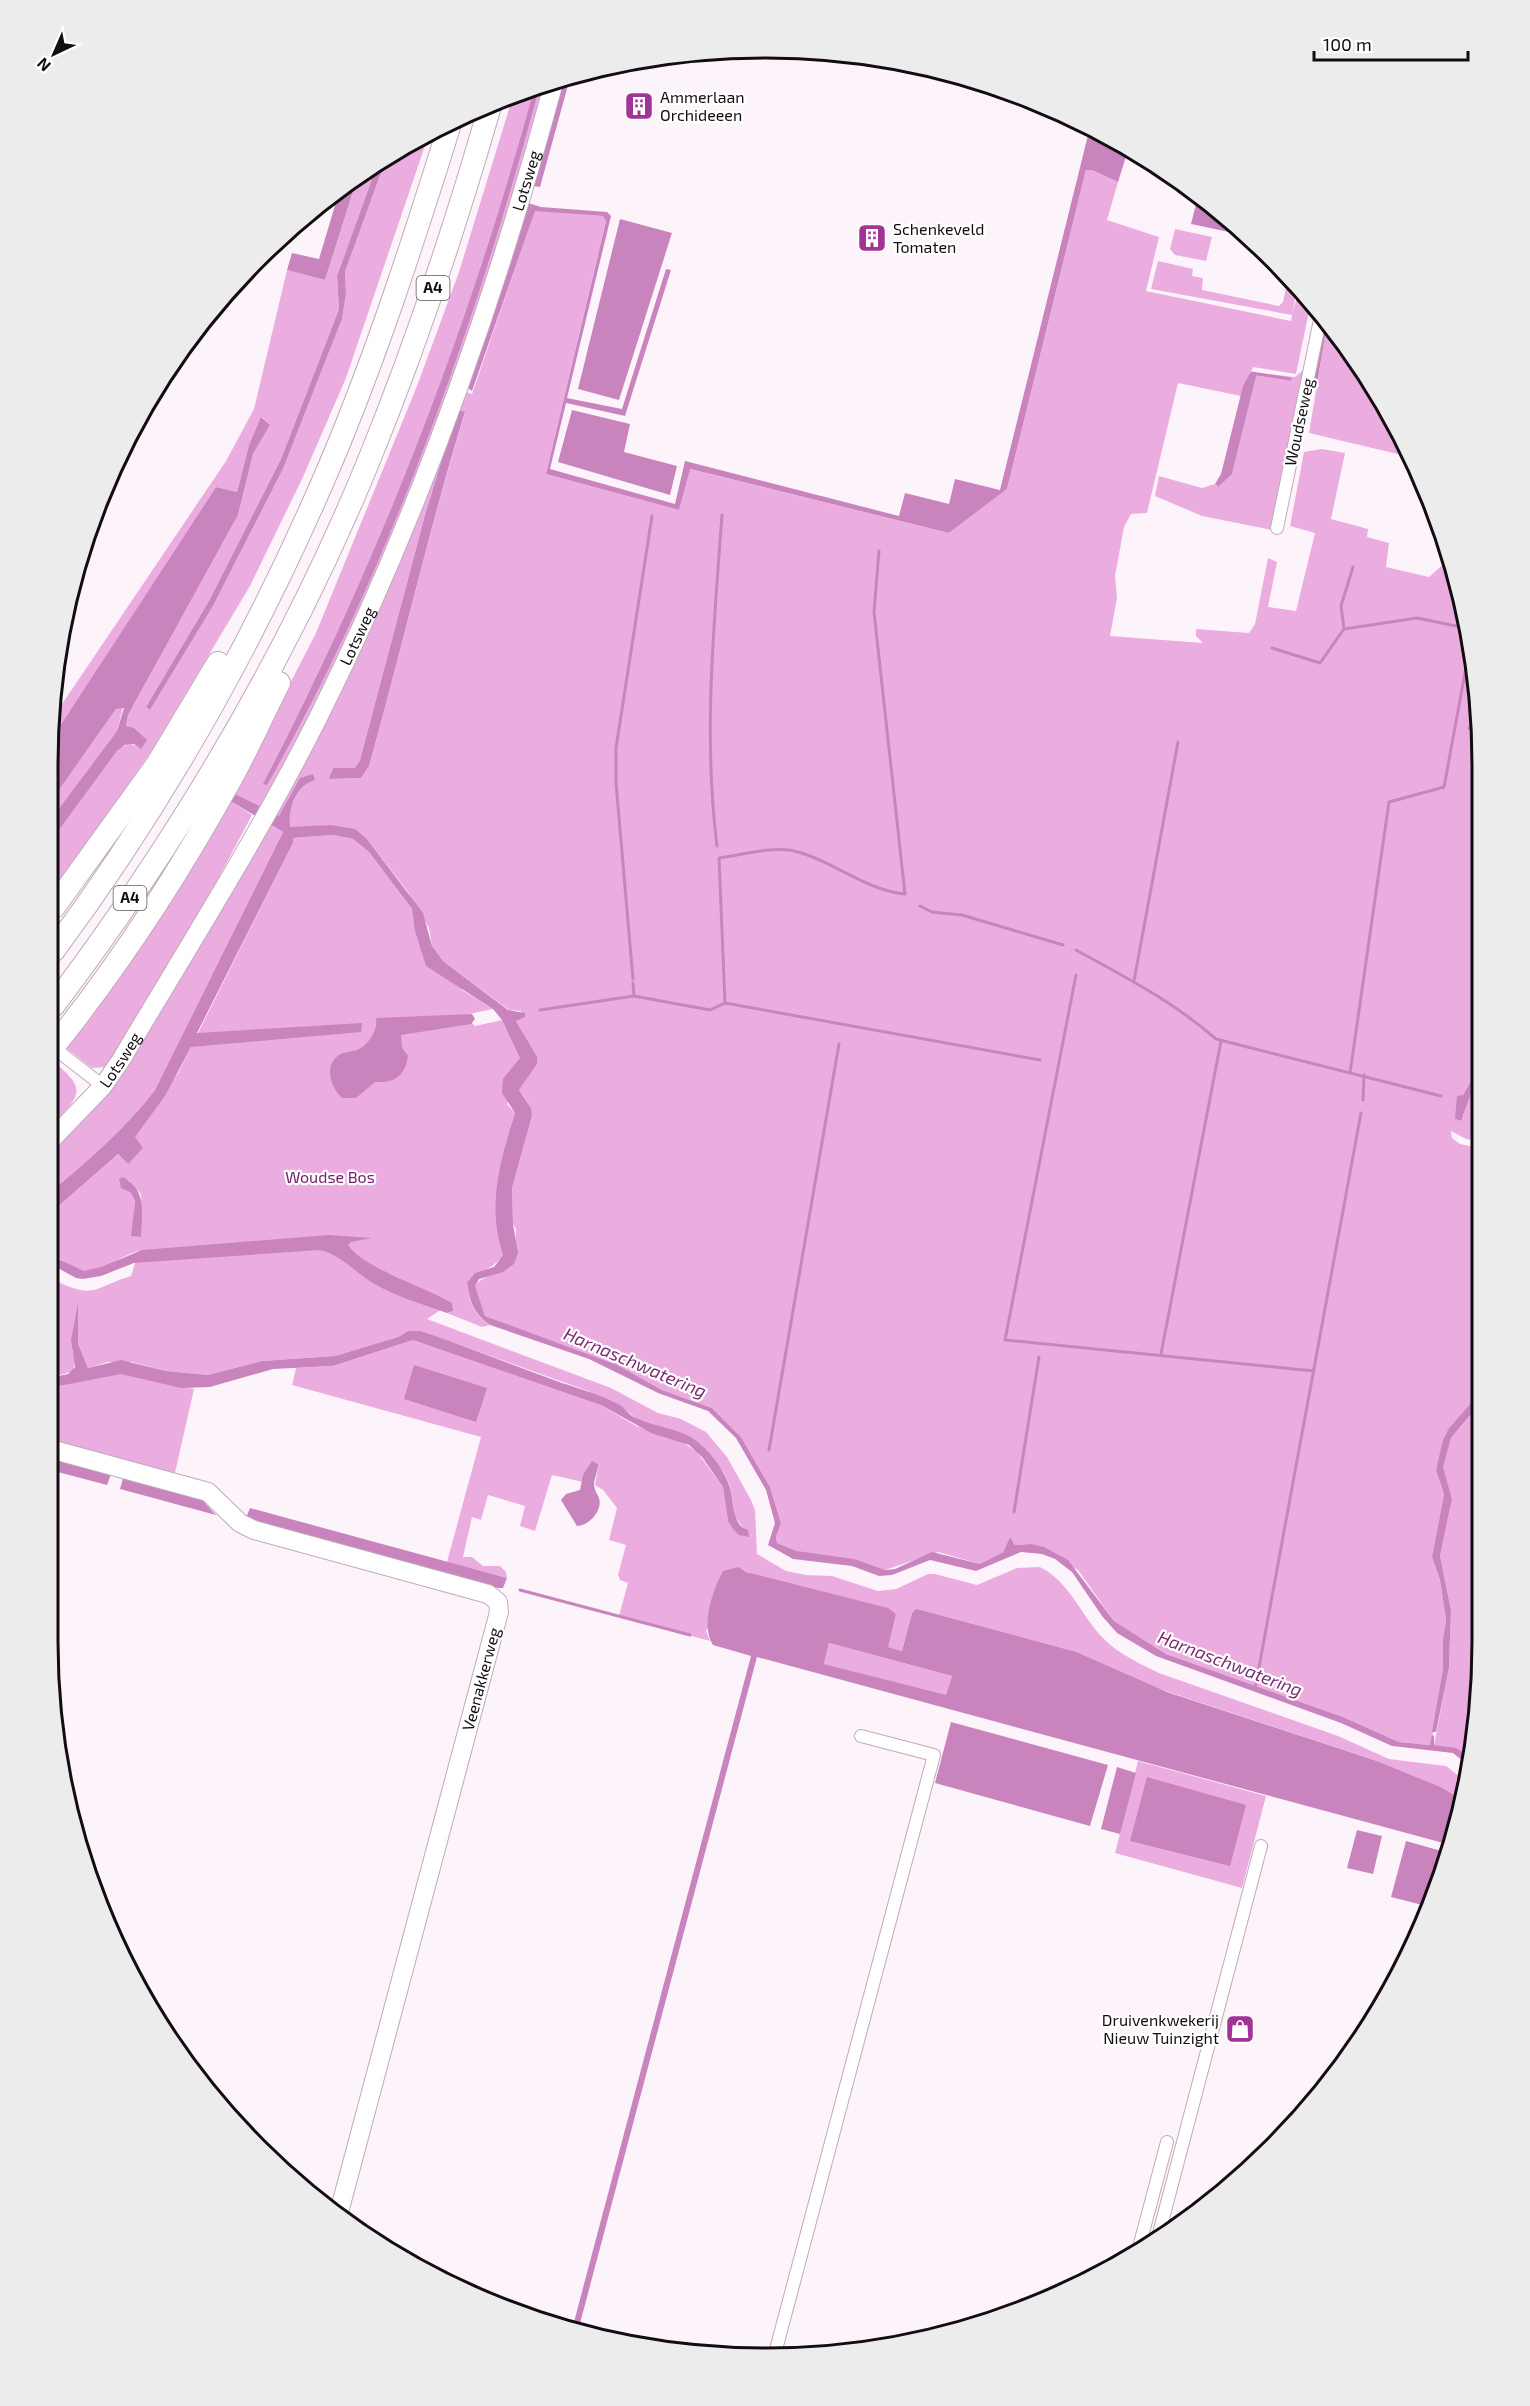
<svg xmlns="http://www.w3.org/2000/svg" width="1530" height="2406" viewBox="0 0 1530 2406" font-family="'Exo 2',sans-serif">
<style>
.green{fill:#ebade0;fill-rule:evenodd}
.water{fill:#c984be;fill-rule:evenodd}
.lines{fill:none;stroke-linecap:round;stroke-linejoin:round}
.stream{stroke:#c984be;stroke-width:3}
.street-casing{stroke:#c0a9bb;stroke-width:14}
.secondary-casing{stroke:#c0a9bb;stroke-width:20}
.highway-casing{stroke:#c0a9bb;stroke-width:24}
.street{stroke:#fff;stroke-width:12}
.secondary{stroke:#fff;stroke-width:18}
.highway{stroke:#fff;stroke-width:22}
.labels{text-anchor:middle;stroke-width:4.5;stroke-linejoin:round;paint-order:stroke}
.shield{fill:#fff;stroke:#5a5559;stroke-width:1.5}
.shield-label{font-size:15px;font-weight:bold;fill:#130c12}
.poi-label{font-size:16px;fill:#130c12;stroke:#fff;text-anchor:start}
.street-label{font-size:16px;fill:#130c12;stroke:#fff}
.park-label{font-size:16px;fill:#73226b;stroke:#fff}
.water-label{font-size:18px;font-style:italic;fill:#7b2a72;stroke:#fff}
.rim{fill:none;stroke:#130c12;stroke-width:3}
</style>
<rect width="100%" height="100%" fill="#fdf4fb"/>
<path class="green" d="M548 83C529 151 512 221 489 288 426 467 351 641 260 808L235 794 230 801 252 815 202 909 108 1067 92 1068 65 1047 84 1027 127 965 245 771 316 633 417 386 459 272 513 96Z
M429 134 346 378 303 477 250 586 152 750 54 891V837L117 751C126 744 131 742 141 748L126 726 128 715 238 515 253 454 270 425 262 417 249 445 237 492 216 487 54 735V716L226 461 254 409 287 270 325 280 357 179 377 165 337 276 339 309 281 459 210 599 146 707 150 710 213 606 283 469 342 319 346 294 345 272 386 159 407 144Z
M1086 170H1092L1118 182 1107 220 1159 237 1146 291 1291 321 1292 315 1151 289 1158 261 1193 269 1192 276 1203 278 1202 290 1279 306 1283 302 1288 278 1298 286 1292 313 1300 288 1311 302 1296 374 1253 367 1241 396 1178 383 1147 513 1131 514 1124 527 1115 576 1117 598 1110 636 1203 643 1196 636V629L1249 633 1255 624 1268 558 1277 562 1268 607 1296 611 1315 533 1290 526 1304 452 1322 449 1345 453 1331 519 1368 529 1367 537 1389 543 1386 567 1429 577 1449 559 1457 579 1480 718 1479 1067 1463 1095 1455 1119 1462 1121 1469 1094 1479 1074V1141L1466 1139 1451 1131 1452 1138 1460 1144 1479 1148 1477 1396 1449 1428 1436 1470 1444 1494 1432 1557 1440 1580 1446 1620 1443 1639V1669L1431 1745 1399 1742 1343 1717 1166 1654 1114 1621 1078 1570 1030 1544 1015 1545 1010 1537 1003 1552 980 1564 938 1552 885 1570 797 1551 777 1543 776 1537 781 1523 770 1487 741 1437 712 1408 662 1390 633 1374 485 1316 474 1286C485 1274 501 1273 514 1264L516 1229 513 1224 512 1188 532 1116 528 1103 519 1090 530 1073 522 1031 516 1021 521 1017V1011L509 1010 443 961 432 946 429 928 408 892 367 839 290 827 274 814 464 391 472 394 535 210 603 216 606 220 546 474 679 510 689 469 949 533 1007 489ZM457 411 465 413C429 530 402 649 369 766L361 778 330 779 333 768H355L360 760 425 515Z
M1175 229 1212 237 1206 261 1175 255 1170 249Z
M1327 325 1386 407 1406 456 1309 433Z
M1308 366 1277 531 1202 516 1155 496 1159 476 1202 488 1215 484 1217 487 1232 474 1257 373 1295 377Z
M123 707 117 731 54 815V797L116 709Z
M269 824 283 832 155 1090C125 1129 91 1158 54 1189V1148L93 1110 92 1106Z
M333 835 353 839 369 852 412 909 414 919 462 990 493 1009 464 1015 475 1026 502 1020 521 1058 507 1104 515 1113C500 1160 486 1206 503 1255 490 1273 479 1268 467 1284 470 1303 473 1314 490 1325L482 1327 447 1313 453 1311 451 1303 427 1319 611 1388 658 1413 681 1419 706 1432 727 1457 751 1500 755 1510 757 1554 786 1571 806 1575 832 1576 878 1591 896 1589 928 1574H935L977 1585 1017 1568 1040 1567C1070 1582 1081 1616 1104 1639 1119 1654 1140 1664 1159 1673L1338 1736 1389 1759 1446 1766 1464 1780 1459 1798 1441 1787 1377 1761 924 1611 912 1613 902 1651 887 1647 896 1614 746 1572 739 1567 706 1631 710 1641 619 1616 628 1583 620 1580 618 1575 626 1545 609 1540 617 1508 603 1490 595 1485 598 1468 583 1475V1482L552 1475 535 1531 520 1526 525 1506 488 1495 481 1520 472 1517 463 1557H472L483 1566H500L506 1572 507 1578 447 1562 481 1437 292 1385 296 1368 333 1366 413 1340 549 1385 601 1405 636 1426 681 1441 697 1452 723 1487 728 1521 744 1529 735 1517 730 1485 723 1471 672 1430 656 1427 637 1419 623 1408 588 1391 421 1331H408L398 1337 335 1356 262 1361 208 1375 166 1371 132 1362H108L88 1368 79 1348 72 1350 75 1361 73 1371 54 1377V1280C96 1300 92 1288 131 1276L139 1251C122 1254 98 1276 80 1271 71 1268 64 1260 54 1257V1210L118 1154 128 1164 134 1137 178 1073 293 843V838ZM129 1180 141 1194 140 1237 132 1235 135 1202 130 1192 119 1182Z
M56 1064C88 1090 79 1096 54 1123Z
M112 1374H130L194 1389 174 1477 54 1445V1387Z
M1477 1407 1476 1734 1470 1757 1463 1752 1434 1745 1449 1668 1451 1610 1440 1556 1452 1499 1442 1467 1451 1438Z
M829 1643 952 1676 946 1696 824 1664Z
M1138 1761 1266 1796 1242 1888 1115 1853Z"/>
<path class="water" d="M570 78 540 187 534 186 562 80Z
M540 85C477 321 389 572 267 785L263 784C379 561 469 329 535 86Z
M1090 127 1128 150 1118 182 1092 170H1086L1007 489 949 533 690 469 679 510 546 474 606 221 603 216 535 211 472 391 466 387 528 203 541 207 607 212 611 216 567 398 622 409 666 269 671 270 625 416 566 403 550 469 675 504 685 461 899 516 905 493 949 504 955 479 1000 490Z
M386 159 345 272 346 294 342 319 283 469 213 606 150 710 146 707 210 599 281 459 339 309 337 276 377 165Z
M357 179 325 280 287 270 292 253 319 259 339 192Z
M1198 196 1203 198 1243 235 1191 224Z
M620 219 672 233 619 400 578 389Z
M1323 319 1327 325 1316 390 1311 389Z
M1250 373H1257L1232 474 1218 487 1215 484 1221 474 1243 386Z
M457 410 465 412C429 529 402 649 369 766L361 778 329 779 333 768H355L360 760 425 515Z
M572 410 630 424 624 452 677 466 670 495 558 462Z
M261 417 270 425 253 454 238 515 128 715 126 726 134 728 147 740 141 749 134 744 125 745 117 751 54 837V815L117 731 124 708 116 709 54 797V735L216 487 237 492 249 445Z
M313 774 315 780C295 786 288 808 290 827L331 825 355 829 367 839 423 913 432 946 443 961 508 1010 525 1013V1017L516 1021 537 1057V1064L519 1090 531 1108 532 1116 512 1188 513 1224 518 1253 514 1264 503 1272 479 1279 475 1286 485 1316 617 1365 662 1390 712 1408 741 1437 770 1487 781 1523 776 1537 777 1543 797 1551 854 1559 885 1570 895 1569 932 1552 980 1564 1003 1552 1010 1537 1015 1545 1030 1544 1044 1547 1068 1560 1114 1621 1166 1654 1343 1717 1399 1742 1430 1745 1432 1735 1434 1736V1745L1456 1748 1470 1757 1468 1765 1453 1753 1392 1746 1341 1723 1156 1656 1117 1633 1102 1616 1072 1572 1055 1559 1042 1554 1021 1552 976 1571 930 1560 892 1575 879 1576 852 1566 793 1559 768 1545 775 1523 766 1490 736 1438 708 1411 658 1393 589 1359 490 1325C473 1313 470 1302 467 1283L475 1273 494 1267 503 1255C486 1206 500 1160 515 1113L502 1093 503 1079 520 1058 502 1020 493 1009 426 966 415 931 412 909 369 852 353 839 333 835 293 838V843L197 1033 362 1023 361 1032 191 1047 165 1096 135 1137 143 1148 128 1164 118 1154 54 1210V1189C91 1158 125 1129 155 1090L283 832 230 801 235 794 279 816 300 778Z
M472 1014 475 1019 471 1024 401 1035 402 1048 408 1056C405 1076 395 1083 375 1082L356 1098H342C330 1087 323 1063 341 1054 347 1051 354 1052 359 1049 370 1043 378 1029 376 1018Z
M1479 1067C1479 1078 1465 1105 1462 1121L1455 1119 1457 1096 1463 1095Z
M123 1177C147 1190 142 1212 141 1237L131 1236 135 1201 130 1192 121 1188 119 1179Z
M329 1235 372 1238 351 1242 348 1245C363 1268 427 1288 452 1303L453 1311 447 1313C423 1304 396 1297 373 1283 354 1272 341 1254 319 1250L134 1263 101 1276 83 1279 76 1278 54 1266V1257L84 1271 101 1267 142 1250Z
M78 1303V1344L88 1368 121 1360 166 1371 208 1375 262 1361 335 1356 398 1337 408 1331H421C465 1346 509 1364 554 1380 575 1388 598 1393 618 1404 625 1407 628 1415 636 1418 654 1427 679 1428 695 1440 709 1450 721 1466 728 1482 735 1497 730 1525 748 1530L749 1537 739 1535 733 1529 728 1521 723 1487 702 1457 689 1445 651 1433 601 1405 413 1340 333 1366 273 1369 210 1387 181 1388 121 1374 54 1387V1377L68 1374 75 1367 71 1340Z
M414 1365 487 1388 476 1422 404 1399Z
M1477 1396V1407L1451 1438 1443 1467 1452 1499 1440 1556 1451 1610 1449 1668 1436 1732H1432L1443 1669V1639L1446 1620 1440 1580 1432 1557 1444 1494 1436 1470 1443 1440 1449 1428Z
M54 1459 111 1474 107 1485 54 1471Z
M592 1461 598 1464C598 1471 595 1477 594 1483 594 1490 597 1493 599 1498 603 1510 589 1526 577 1526L561 1500 566 1494 580 1490 583 1475Z
M123 1478 202 1500 216 1515 120 1489Z
M250 1508 507 1578 503 1588H498L248 1520 246 1518Z
M739 1567 746 1572 888 1608 896 1614 888 1647 902 1651 912 1613 916 1609 924 1611 1076 1652 1167 1692 1377 1761 1441 1787 1459 1798 1447 1844 757 1657 578 2331 572 2330 584 2284 751 1656 713 1645C700 1625 713 1590 723 1571ZM829 1643 952 1676 946 1695 824 1664Z
M951 1722 1108 1765 1090 1826 935 1783Z
M1117 1767 1136 1773 1120 1834 1101 1829Z
M1147 1777 1246 1805 1230 1866 1130 1841Z
M1357 1830 1382 1836 1373 1874 1347 1868Z
M1406 1841 1445 1852 1430 1907 1391 1897Z"/>
<g class="lines">
<path class="stream" d="M1251 377 1252 373 1290 379
M1344 629 1341 606 1353 567
M1272 648 1320 663 1344 629 1417 618 1461 627
M1469 728 1480 732
M717 846C703 736 714 625 722 515
M920 906 932 912 962 915 1063 945
M1076 950C1125 977 1174 1002 1216 1039L1441 1096
M1076 975 1005 1340 1314 1371
M633 979 616 783V748L652 516
M1134 981 1178 742
M633 983 634 996
M725 1003 719 858C742 855 775 845 798 852 835 862 865 890 905 894L874 612 879 551
M540 1010 634 996 710 1010 725 1003 1040 1060
M1350 1073 1389 802 1444 787 1469 651
M1363 1100 1364 1075
M1161 1354 1221 1041
M769 1450 839 1044
M1014 1512 1039 1357
M520 1590 690 1635
M1255 1689 1361 1113"/>
<g class="street-casing">
<path id="street" d="M1277 528 1321 315
M54 1048 103 1086
M1157 2241 1261 1846
M1138 2251 1167 2142
M774 2357 934 1755 861 1736"/>
</g>
<g class="secondary-casing">
<g id="secondary">
<path id="s1" d="M54 1137 103 1086 121 1060C188 947 259 835 318 718 419 516 495 300 554 82"/>
<path d="M54 1450 208 1492 240 1523 254 1530 488 1594 498 1602 499 1612 338 2216"/>
</g>
</g>
<g class="highway-casing">
<path id="highway" d="M54 907 158 763 218 663
M54 950C165 801 257 636 330 465 377 354 414 239 450 124
M54 1005C179 839 288 657 367 465 415 348 455 228 490 106
M54 1046C119 965 177 876 227 786 246 753 261 718 279 683"/>
</g>
<use href="#street" class="street"/>
<use href="#secondary" class="secondary"/>
<use href="#highway" class="highway"/>
</g>
<defs>
<g id="building-square" transform="scale(1.5)"><rect x="-9" y="-9" width="18" height="18" rx="4" fill="#a13596" stroke="#fff"/><path d="M-4-6H4V6H1V3H-1V6H-4ZM-2.5-4.3h1.7v1.8h-1.7ZM.8-4.3h1.7v1.8H.8ZM-2.5-1h1.7V.8h-1.7ZM.8-1h1.7V.8H.8Z" fill="#fff"/></g>
<g id="shop-square" transform="scale(1.5)"><rect x="-9" y="-9" width="18" height="18" rx="4" fill="#a13596" stroke="#fff"/><path d="M-5-2.5h2.3a2.7 3.5 0 0 1 5.4 0H5L5.5 6h-11ZM-1.5-2.5h3a1.5 2.3 0 0 0-3 0Z" fill="#fff"/></g>
</defs>
<g fill-rule="evenodd">
<use href="#building-square" x="639" y="106"/>
<use href="#building-square" x="872" y="238"/>
<use href="#shop-square" x="1240" y="2029"/>
</g>
<g class="labels">
<g class="shield">
<rect x="416.5" y="276" width="33" height="24" rx="4.5"/>
<rect x="113.5" y="886" width="33" height="24" rx="4.5"/>
</g>
<g class="shield-label">
<text x="433" y="293">A4</text>
<text x="130" y="903">A4</text>
</g>
<g class="poi-label">
<text x="660" y="103">Ammerlaan<tspan x="660" dy="18">Orchideeen</tspan></text>
<text x="893" y="235">Schenkeveld<tspan x="893" dy="18">Tomaten</tspan></text>
<text x="1219" y="2026" text-anchor="end">Druivenkwekerij<tspan x="1219" dy="18">Nieuw Tuinzight</tspan></text>
</g>
<g class="street-label">
<text dy="6" stroke="none"><textPath href="#s1" startOffset="1074">Lotsweg</textPath></text>
<text transform="translate(1299 422) rotate(-78)" y="6">Woudseweg</text>
<text dy="6" stroke="none"><textPath href="#s1" startOffset="588">Lotsweg</textPath></text>
<text dy="6" stroke="none"><textPath href="#s1" startOffset="102">Lotsweg</textPath></text>
<text transform="translate(481 1679) rotate(-75)" y="6">Veenakkerweg</text>
</g>
<g class="park-label">
<text x="330" y="1183">Woudse Bos</text>
</g>
<g class="water-label">
<text transform="translate(635 1363) rotate(23)" y="6">Harnaschwatering</text>
<text transform="translate(1230 1664) rotate(21)" y="6">Harnaschwatering</text>
</g>
</g>
<path d="M0 0H1530V2406H0ZM764 58H766A706 706 0 0 1 1472 764V1642A706 706 0 0 1 766 2348H764A706 706 0 0 1 58 1642V764A706 706 0 0 1 764 58Z" fill="#ececec" fill-rule="evenodd"/>
<path class="rim" d="M764 58H766A706 706 0 0 1 1472 764V1642A706 706 0 0 1 766 2348H764A706 706 0 0 1 58 1642V764A706 706 0 0 1 764 58Z"/>
<g transform="translate(54 54) rotate(224)" stroke="#ffffff" stroke-width="4.5" paint-order="stroke">
<path d="M0-4.5L10 22L0 15L-10 22Z" fill="#130c12"/>
<text y="-9" font-size="16" font-weight="bold" text-anchor="middle" fill="#130c12">N</text>
</g>
<path d="M1314 51v9h154v-9" fill="none" stroke="#130c12" stroke-width="3"/>
<text x="1323" y="51" font-size="18" fill="#130c12" stroke="#ffffff" stroke-width="4.5" paint-order="stroke">100 m</text>
</svg>
